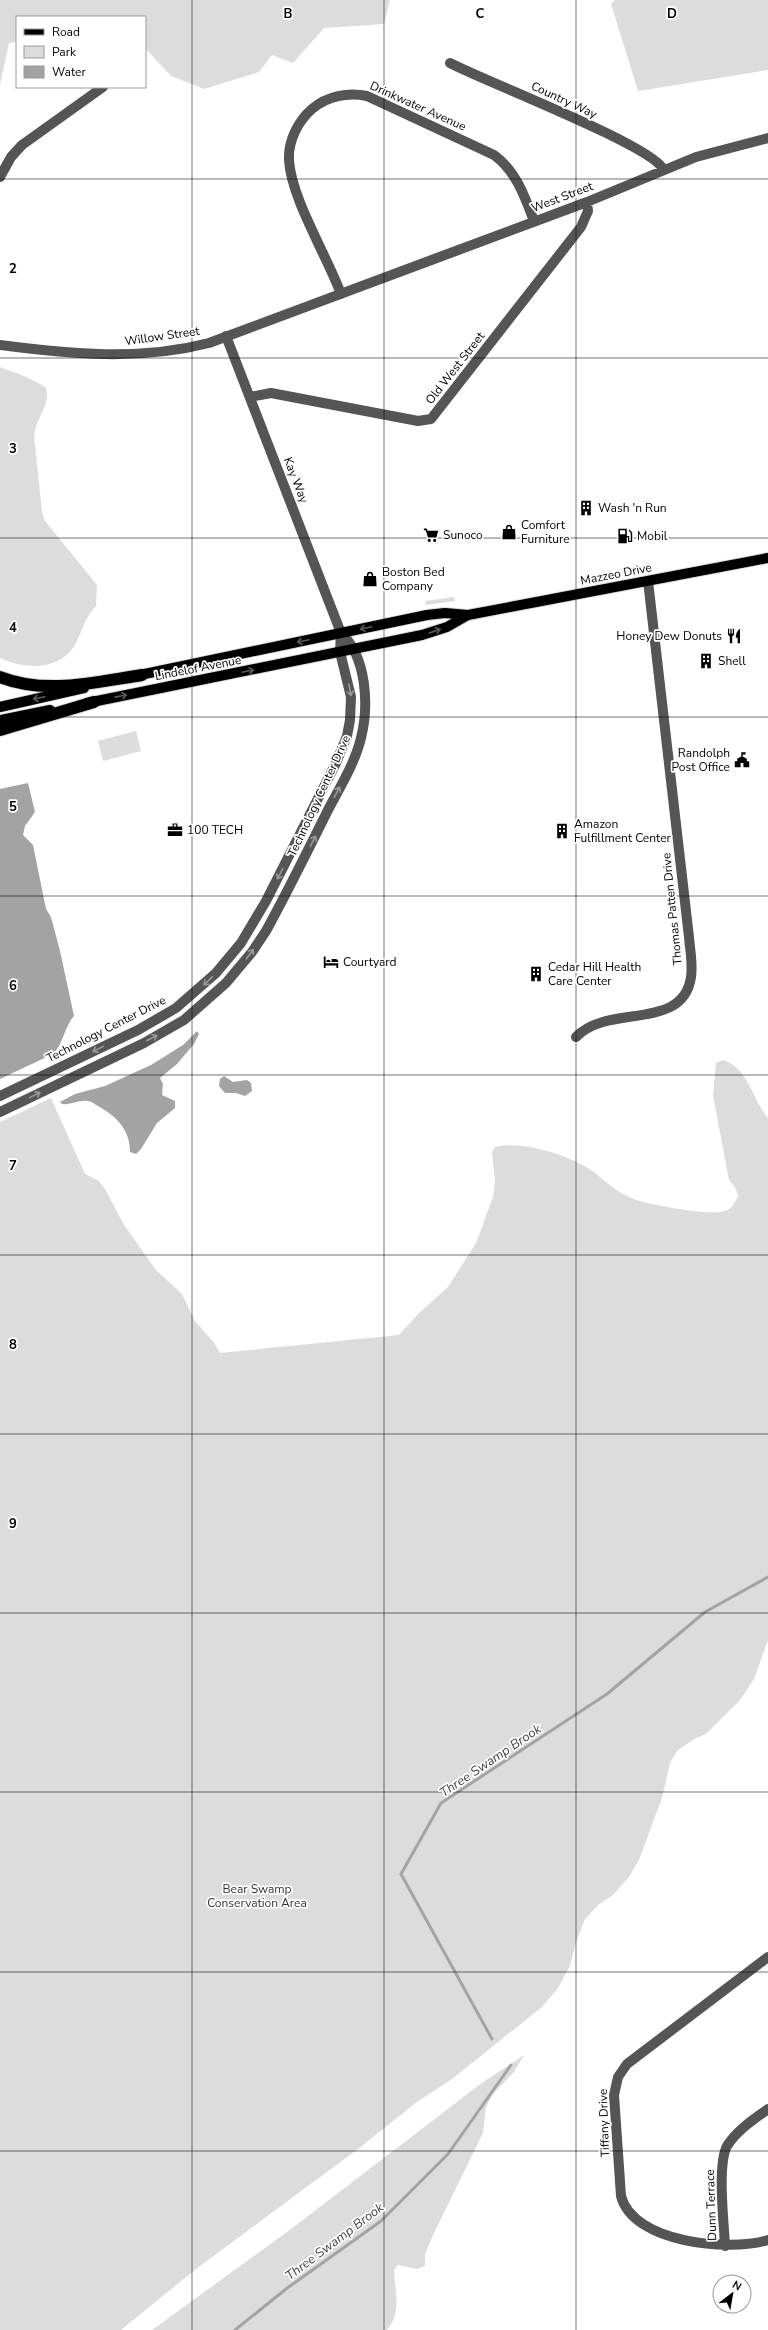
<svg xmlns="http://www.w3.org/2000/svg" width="768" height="2330" viewBox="0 0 768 2330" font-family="'Nunito Sans',sans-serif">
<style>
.green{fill:#dcdcdc}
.water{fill:#a3a3a3}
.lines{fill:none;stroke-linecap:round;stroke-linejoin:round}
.stream{stroke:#a3a3a3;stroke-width:3}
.major-casing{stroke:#dbdbdb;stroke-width:12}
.highway-casing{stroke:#dbdbdb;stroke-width:14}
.minor{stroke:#555;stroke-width:10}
.major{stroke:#000;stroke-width:10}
.highway{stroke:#000;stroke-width:12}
.oneway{stroke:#595959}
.oneway2{stroke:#999}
.grid{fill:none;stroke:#000;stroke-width:1;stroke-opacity:0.55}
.labels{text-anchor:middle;stroke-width:3.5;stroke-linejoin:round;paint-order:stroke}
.street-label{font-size:12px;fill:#000;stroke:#fff}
.poi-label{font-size:12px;fill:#000;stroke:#fff;text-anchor:start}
.park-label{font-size:12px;fill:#333;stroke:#fff}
.water-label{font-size:13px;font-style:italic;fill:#444;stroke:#fff}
.grid-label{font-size:13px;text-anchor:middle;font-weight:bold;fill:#000;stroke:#fff;stroke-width:3.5;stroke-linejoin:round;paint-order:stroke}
</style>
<rect width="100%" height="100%" fill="#fff"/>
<path class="green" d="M0 0H390L384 24 324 28 293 63 272 55 259 72 204 89 171 76 145 48V17H17V42L9 43 0 85Z
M615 0H768V70L638 91 611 4Z
M0 367C14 372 34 379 46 388 51 404 36 419 34 435L42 512 45 521 97 585 96 606C85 617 83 629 76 643 61 671 25 670 0 658Z
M454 597 455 601 426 605 425 601Z
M136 731 141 751 103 761 98 741Z
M723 1060C749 1068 752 1100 768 1118V1640L754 1679 740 1700 706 1734 694 1739 677 1751 670 1763 662 1798 639 1860 629 1877 613 1895 598 1905 585 1919 576 1942 570 1966 558 1988 542 2007 452 2079 417 2102 358 2149 196 2269 121 2330H0V1122L51 1098 85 1174 99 1181 105 1189 124 1225 156 1270 182 1294 195 1321 215 1344 220 1353 399 1335 419 1313 448 1287 476 1243 493 1197 495 1181 492 1152 495 1147C522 1140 572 1156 594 1172 607 1183 618 1193 634 1199 649 1205 710 1216 725 1211 732 1209 735 1202 738 1196L735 1187 729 1180 713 1096 716 1063Z
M524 2055 514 2072 493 2094 486 2107 483 2133 433 2235 425 2254V2266L417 2269 398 2265 394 2270C395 2291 402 2312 387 2330H152L291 2229 479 2085Z"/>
<path class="water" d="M28 783 35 812 25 826 23 835 33 845 46 909 51 917 60 951 74 1016C64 1027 64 1043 53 1054L0 1079V789Z
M197 1031 199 1034 194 1044 177 1064 160 1078 163 1084 162 1095 175 1101V1108L157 1123 141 1149 136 1154 130 1152C130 1129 116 1116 98 1106 94 1104 92 1101 87 1101 79 1100 71 1105 62 1104L60 1102 75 1094 105 1086 151 1065 183 1045Z
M224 1076 233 1082 247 1080 251 1083 252 1091 245 1096 236 1093H225L219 1086 220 1079Z"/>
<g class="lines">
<path class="stream" d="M492 2039 401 1874 441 1803 607 1694 705 1612 768 1577
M235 2330 286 2289 381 2221 448 2154 511 2065"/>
<g class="major-casing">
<path id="major" d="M135 676 427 615 445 613 468 615 768 558
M87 703 422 635 447 627 468 615
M0 707 84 688
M0 720 50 710"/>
</g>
<g class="highway-casing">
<path id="highway" d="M0 677C46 695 95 682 142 675
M0 730 94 702"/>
</g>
<path class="minor" d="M450 63C484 81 651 145 663 169
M0 177 11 157 22 145 103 87
M341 294C327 256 291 198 289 160 288 141 298 121 312 109 327 96 348 92 367 96L494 155C516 171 525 197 534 221
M0 345C70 354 139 361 209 343L587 202 696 157 768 138
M250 397 271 393 418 421 431 419 581 227 588 211 587 202
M576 1037C608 1003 683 1032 691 977 693 964 690 950 689 937L648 581
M0 1096 138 1030 176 1008 216 973 241 943 266 901 336 763 347 736 350 720 351 697 340 652 341 633
M0 1112 144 1043 184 1020 226 983 252 952 266 931C288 891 308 850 328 810 340 787 355 763 361 738 369 706 367 657 341 633L226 336
M768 1957 627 2064 618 2077 614 2095 621 2196C633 2243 729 2252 768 2240
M725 2246C724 2223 717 2165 727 2146 737 2130 753 2120 768 2109"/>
<use href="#major" class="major"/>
<use href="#highway" class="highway"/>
</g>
<defs><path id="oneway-shaft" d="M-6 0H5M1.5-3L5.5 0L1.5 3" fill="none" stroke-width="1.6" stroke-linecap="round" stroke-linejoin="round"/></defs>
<g class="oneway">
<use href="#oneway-shaft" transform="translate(366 628) rotate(168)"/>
<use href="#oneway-shaft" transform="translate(435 631) rotate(-19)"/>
<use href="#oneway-shaft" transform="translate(303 641) rotate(168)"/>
<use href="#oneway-shaft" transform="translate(248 671) rotate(-12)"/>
<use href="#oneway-shaft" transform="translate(121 696) rotate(-11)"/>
<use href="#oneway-shaft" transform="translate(39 698) rotate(168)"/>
</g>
<g class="oneway2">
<use href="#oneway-shaft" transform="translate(350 690) rotate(80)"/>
<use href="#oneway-shaft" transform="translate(337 792) rotate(-63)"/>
<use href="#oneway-shaft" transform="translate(313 841) rotate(-63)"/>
<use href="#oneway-shaft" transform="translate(280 874) rotate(117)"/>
<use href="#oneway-shaft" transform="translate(250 954) rotate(-53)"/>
<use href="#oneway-shaft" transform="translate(208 981) rotate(136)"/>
<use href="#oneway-shaft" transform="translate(152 1038) rotate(-28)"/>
<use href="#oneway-shaft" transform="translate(98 1049) rotate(154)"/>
<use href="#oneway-shaft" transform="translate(35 1095) rotate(-26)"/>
</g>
<path class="grid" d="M192 0V2330M384 0V2330M576 0V2330M0 179H768M0 358H768M0 538H768M0 717H768M0 896H768M0 1075H768M0 1255H768M0 1434H768M0 1613H768M0 1792H768M0 1972H768M0 2151H768"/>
<defs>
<g id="building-bare" transform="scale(1.2)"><path d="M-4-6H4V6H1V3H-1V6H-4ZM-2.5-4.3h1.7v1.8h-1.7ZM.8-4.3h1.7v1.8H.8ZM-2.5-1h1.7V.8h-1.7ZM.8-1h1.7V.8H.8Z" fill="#000" stroke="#fff" stroke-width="2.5" paint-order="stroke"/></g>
<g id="shop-bare" transform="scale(1.2)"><path d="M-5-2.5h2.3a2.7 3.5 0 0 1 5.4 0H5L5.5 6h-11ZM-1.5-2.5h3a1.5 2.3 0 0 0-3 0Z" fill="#000" stroke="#fff" stroke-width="2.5" paint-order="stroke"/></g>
<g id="supermarket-bare" transform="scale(1.2)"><path d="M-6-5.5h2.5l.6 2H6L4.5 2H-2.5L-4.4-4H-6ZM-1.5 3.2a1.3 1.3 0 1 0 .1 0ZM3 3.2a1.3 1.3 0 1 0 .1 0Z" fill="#000" stroke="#fff" stroke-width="2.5" paint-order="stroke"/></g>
<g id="fuel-bare" transform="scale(1.2)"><path d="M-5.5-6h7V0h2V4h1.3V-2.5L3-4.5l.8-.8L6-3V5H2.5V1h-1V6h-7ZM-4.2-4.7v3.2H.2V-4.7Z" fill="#000" stroke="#fff" stroke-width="2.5" paint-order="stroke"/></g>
<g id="restaurant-bare" transform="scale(1.2)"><path d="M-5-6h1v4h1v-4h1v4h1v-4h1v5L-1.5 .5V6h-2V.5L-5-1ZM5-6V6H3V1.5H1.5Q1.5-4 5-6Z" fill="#000" stroke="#fff" stroke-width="2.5" paint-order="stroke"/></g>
<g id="civic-bare" transform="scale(1.2)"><path d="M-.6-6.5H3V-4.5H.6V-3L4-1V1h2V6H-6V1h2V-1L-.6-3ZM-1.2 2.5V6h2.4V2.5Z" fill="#000" stroke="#fff" stroke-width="2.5" paint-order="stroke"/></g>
<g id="office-bare" transform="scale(1.2)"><path d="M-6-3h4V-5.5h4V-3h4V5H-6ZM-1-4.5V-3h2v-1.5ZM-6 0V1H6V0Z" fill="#000" stroke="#fff" stroke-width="2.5" paint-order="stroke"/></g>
<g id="hotel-bare" transform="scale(1.2)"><path d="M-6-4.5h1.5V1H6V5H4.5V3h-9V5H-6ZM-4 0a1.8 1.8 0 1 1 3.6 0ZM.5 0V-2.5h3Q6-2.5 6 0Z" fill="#000" stroke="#fff" stroke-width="2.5" paint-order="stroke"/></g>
</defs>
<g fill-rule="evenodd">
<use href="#building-bare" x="586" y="508"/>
<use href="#shop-bare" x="509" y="532"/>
<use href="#supermarket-bare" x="431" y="535"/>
<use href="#fuel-bare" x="625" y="536"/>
<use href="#shop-bare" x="370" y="579"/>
<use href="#restaurant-bare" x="734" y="636"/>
<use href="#building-bare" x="706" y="661"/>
<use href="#civic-bare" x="742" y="760"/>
<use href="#office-bare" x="175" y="830"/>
<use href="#building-bare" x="562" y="831"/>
<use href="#hotel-bare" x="331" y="962"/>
<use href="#building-bare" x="536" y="974"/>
</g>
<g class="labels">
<g class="street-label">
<text transform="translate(564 100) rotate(25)" y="4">Country Way</text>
<text transform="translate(418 106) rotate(24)" y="4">Drinkwater Avenue</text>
<text transform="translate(562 197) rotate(-21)" y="4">West Street</text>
<text transform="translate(162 336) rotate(-8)" y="4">Willow Street</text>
<text transform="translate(455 368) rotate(-52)" y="4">Old West Street</text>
<text transform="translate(296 480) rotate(69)" y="4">Kay Way</text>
<text transform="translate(616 574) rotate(-11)" y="4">Mazzeo Drive</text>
<text transform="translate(198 668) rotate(-11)" y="4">Lindelof Avenue</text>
<text transform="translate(319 796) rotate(-65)" y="4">Technology Center Drive</text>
<text transform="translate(672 909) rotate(-96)" y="4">Thomas Patten Drive</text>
<text transform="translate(106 1029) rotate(-27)" y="4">Technology Center Drive</text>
<text transform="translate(604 2123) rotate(-92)" y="4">Tiffany Drive</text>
<text transform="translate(711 2205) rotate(-92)" y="4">Dunn Terrace</text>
</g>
<g class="poi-label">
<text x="598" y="512">Wash 'n Run</text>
<text x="521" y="529">Comfort<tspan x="521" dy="14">Furniture</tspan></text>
<text x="443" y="539">Sunoco</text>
<text x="637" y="540">Mobil</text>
<text x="382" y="576">Boston Bed<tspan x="382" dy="14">Company</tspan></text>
<text x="722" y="640" text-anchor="end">Honey Dew Donuts</text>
<text x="718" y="665">Shell</text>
<text x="730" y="757" text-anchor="end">Randolph<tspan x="730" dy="14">Post Office</tspan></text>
<text x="574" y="828">Amazon<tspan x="574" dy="14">Fulfillment Center</tspan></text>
<text x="187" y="834">100 TECH</text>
<text x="343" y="966">Courtyard</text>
<text x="548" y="971">Cedar Hill Health<tspan x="548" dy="14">Care Center</tspan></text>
</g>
<g class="park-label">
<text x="257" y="1893">Bear Swamp<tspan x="257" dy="14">Conservation Area</tspan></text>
</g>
<g class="water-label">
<text transform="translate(490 1760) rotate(-34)" y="5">Three Swamp Brook</text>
<text transform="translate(334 2241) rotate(-37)" y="5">Three Swamp Brook</text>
</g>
</g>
<g class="grid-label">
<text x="288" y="18">B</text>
<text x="480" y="18">C</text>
<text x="672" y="18">D</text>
<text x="13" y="273">2</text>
<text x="13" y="453">3</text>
<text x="13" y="632">4</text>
<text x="13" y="811">5</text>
<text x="13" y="990">6</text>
<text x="13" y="1170">7</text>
<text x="13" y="1349">8</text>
<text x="13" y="1528">9</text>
</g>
<rect x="16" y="16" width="130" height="72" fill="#ffffff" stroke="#999999"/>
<rect x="24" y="29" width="20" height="6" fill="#000000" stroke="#999999"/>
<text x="52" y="36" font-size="12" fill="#000000">Road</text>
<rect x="24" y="46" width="20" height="12" fill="#dcdcdc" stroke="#999999"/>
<text x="52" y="56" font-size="12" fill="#000000">Park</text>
<rect x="24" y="66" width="20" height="12" fill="#a3a3a3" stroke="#999999"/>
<text x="52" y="76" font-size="12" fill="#000000">Water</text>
<g transform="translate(732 2294) rotate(31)"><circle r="19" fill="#ffffff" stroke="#999999"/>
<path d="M0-3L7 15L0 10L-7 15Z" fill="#000000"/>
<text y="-6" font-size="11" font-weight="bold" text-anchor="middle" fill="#000000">N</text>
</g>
</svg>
